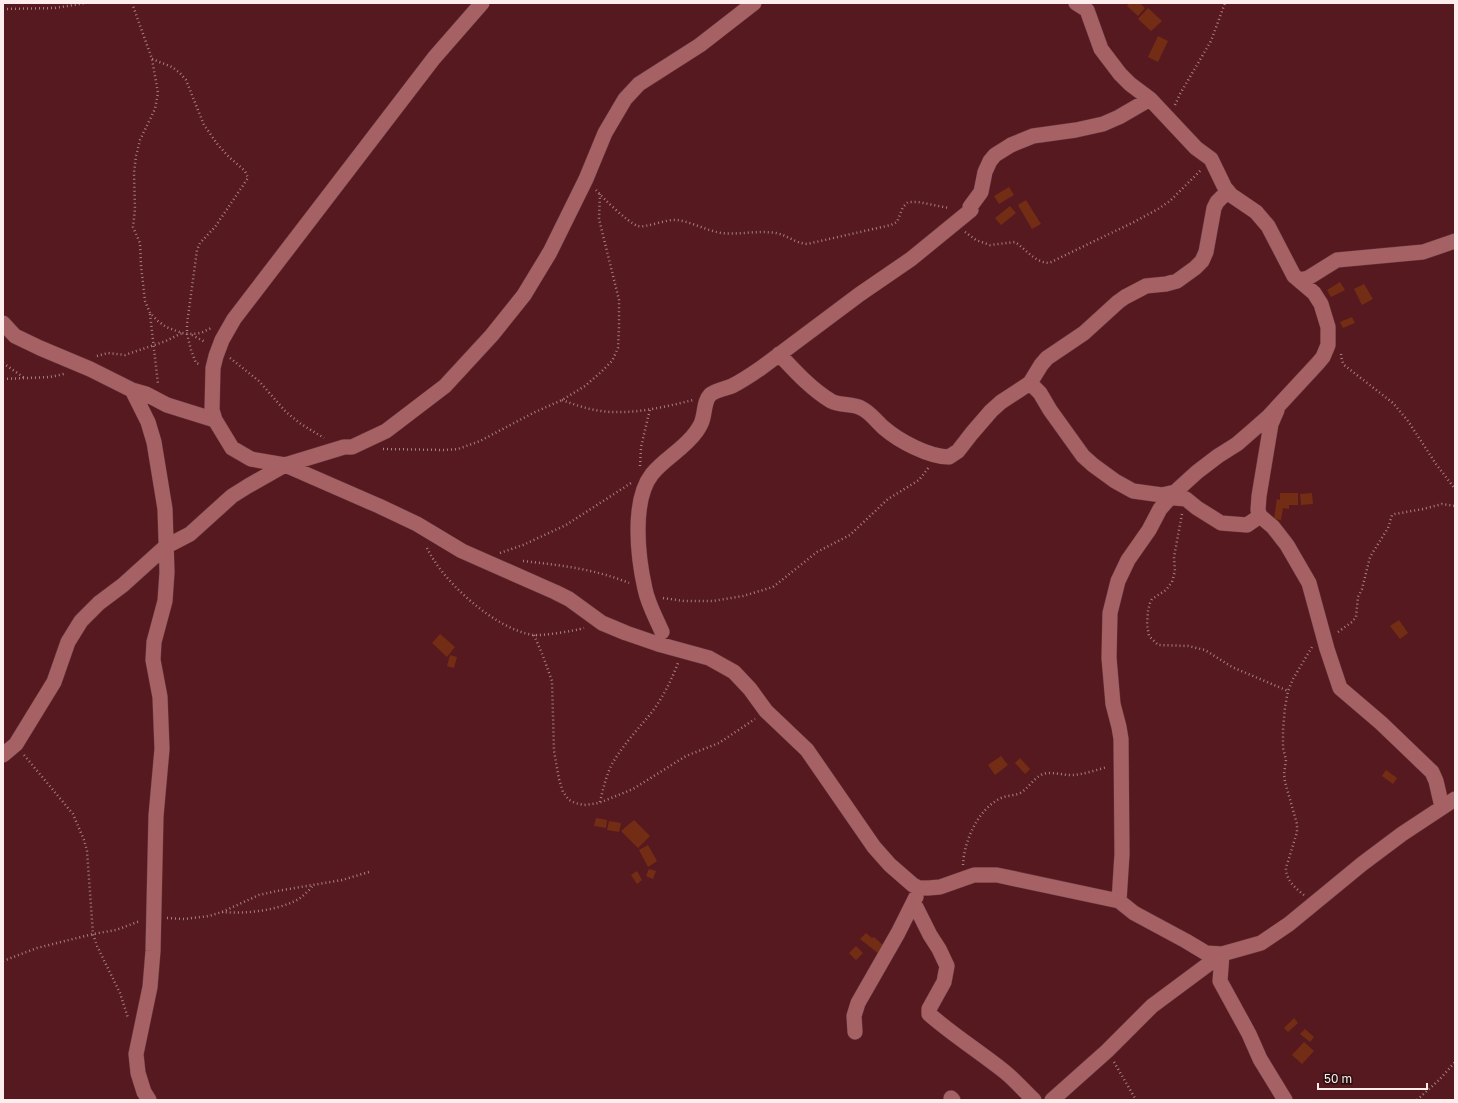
<svg xmlns="http://www.w3.org/2000/svg" width="1458" height="1103" viewBox="0 0 1458 1103" font-family="'Golos Text',sans-serif">
<style>
.building{fill:#742d15}
.lines{fill:none;stroke-linecap:round;stroke-linejoin:round}
.street-casing{stroke:#63343a;stroke-width:16}
.path{stroke:#a78083;stroke-width:2.5;stroke-dasharray:1 3;stroke-linecap:butt}
.street{stroke:#a56163;stroke-width:15}
</style>
<rect width="100%" height="100%" fill="#55191f"/>
<path class="building" d="M1129 3H1140L1145 8 1138 16 1127 6Z
M1148 8 1162 21 1151 31 1138 19Z
M1158 36 1168 41 1158 62 1148 57Z
M1009 187 1014 195 999 204 994 196Z
M1026 200 1041 224 1032 229 1018 205Z
M1010 206 1016 213 1001 225 995 218Z
M1340 282 1345 290 1331 297 1327 290Z
M1364 284 1373 299 1362 305 1354 289Z
M1352 317 1355 323 1343 328 1340 322Z
M1280 493H1298V505H1289V509L1283 508 1281 520 1274 519 1277 499 1280 500Z
M1312 493 1313 504 1301 505 1300 494Z
M1399 620 1408 633 1400 639 1390 626Z
M440 634 455 647 447 657 432 643Z
M450 655 457 657 454 668 447 666Z
M1001 756 1008 765 995 775 988 765Z
M1020 758 1030 769 1025 774 1015 763Z
M1386 770 1397 778 1393 784 1382 776Z
M596 818 607 820 606 828 594 826Z
M634 820 650 836 638 848 621 831Z
M609 821 621 823 619 832 607 830Z
M648 845 657 861 648 867 639 850Z
M649 869 656 871 653 879 646 876Z
M637 871 642 880 637 884 631 875Z
M866 933 872 938 874 937 885 947 879 954 860 939Z
M856 946 863 953 856 960 849 953Z
M1294 1018 1298 1023 1288 1032 1284 1028Z
M1305 1029 1314 1037 1310 1042 1300 1034Z
M1304 1042 1314 1051 1302 1064 1292 1055Z"/>
<g class="lines">
<g class="street-casing">
<path id="street" d="M1076 3 1087 10 1101 49 1120 74 1130 84 1150 99 1196 148 1211 159 1225 188 1231 195 1256 212 1268 226 1294 276 1314 293 1321 304 1328 327V345L1323 357 1318 363 1269 416 1252 431 1237 444 1218 456 1197 472 1175 492 1160 509 1149 530 1128 560 1118 581 1110 613 1109 658 1113 704 1119 727 1121 739 1122 854 1119 901
M1294 276 1300 280 1308 278 1337 260 1423 252 1455 241
M3 323 15 336 40 348 90 369 132 390 146 394 167 405 215 420 232 448 251 459 285 465 379 506 417 524 462 551 555 592 569 599 602 623 626 633 658 644 709 658 734 672 750 689 766 711 807 750 874 847 890 865 913 885 919 888H928L940 887 974 875H997L1119 901 1134 913 1186 941 1206 953 1222 954 1220 981 1249 1034 1260 1059 1285 1100
M779 354C795 371 811 389 831 401 840 406 851 403 861 408 870 412 876 421 884 428 899 441 929 457 949 457L958 451 972 433 991 411 1001 402 1030 383 1041 365 1047 358 1084 333 1118 302 1125 297 1146 286 1166 284 1177 281 1195 268 1202 261 1206 252 1214 208 1217 202 1228 191
M1031 381 1032 385 1040 393 1050 410 1083 456 1093 465 1115 481 1133 491 1162 495 1175 492V498L1186 499 1197 508 1221 523 1247 525 1260 516
M132 390 148 422 154 442 165 509 167 572 165 601 154 642 153 660 160 697 162 749 156 816 153 951 150 987 136 1054 138 1073 144 1092 149 1100
M1277 410 1271 424 1259 496 1258 510 1260 516 1273 527 1287 545 1309 583 1327 649 1340 688 1381 723 1432 772 1436 781 1442 807
M215 420 212 410 213 368 216 356 222 340 234 319 434 58 482 3
M662 632C656 618 648 604 645 589 638 558 631 501 652 474 665 458 684 449 696 432 698 429 701 425 702 421 705 413 704 401 710 395 715 390 725 389 732 386 742 381 751 375 761 368L860 294 911 259 971 210 970 207 981 192 985 172 990 161 995 155 1011 145 1033 136 1076 130 1103 124 1119 117 1150 99
M3 755 16 744 54 682 68 642 81 621 99 603 123 585 165 547 190 534 232 496 248 486 285 465 344 447H352L386 431 445 386 492 335 524 295 550 252 586 179 605 133 625 99 639 84 700 45 754 3
M914 903 930 935 939 949 947 966 944 982 929 1009V1014C953 1035 980 1052 1005 1072 1016 1081 1024 1091 1034 1100
M855 1032 854 1016 858 1003 898 933 916 897
M951 1098 953 1100
M1052 1100 1107 1051 1152 1006 1222 954 1261 943 1289 924 1362 864 1402 834 1455 799"/>
</g>
<path class="path" d="M132 3 152 59 158 93 155 109 140 140 136 156 134 173 135 209 133 227 140 243 141 266 145 301 150 313 158 321 166 327 182 333 192 334 201 333 211 328
M3 9 55 8 86 3
M152 59 172 67 180 73 186 80 204 125 218 145 229 157 245 171 248 178 215 227 200 243 197 250 187 324V334L191 350 196 363 199 364
M1175 105 1180 94 1211 41 1225 3
M596 190C604 199 627 222 638 226 647 228 665 219 677 220 692 222 705 230 721 233 739 235 758 230 776 233 787 235 795 243 807 244L891 225 897 222 903 207 908 202H918L949 208
M965 232 976 240 990 245 1015 242C1027 250 1034 262 1049 263L1134 222 1158 209 1170 201 1201 170
M150 314 158 384
M192 335 205 342
M1341 354 1342 361 1344 365 1393 403 1408 421 1436 464 1455 489
M97 356 108 353 125 355 166 341 182 333
M230 358 259 381 286 412 301 424 324 438
M3 363 26 379
M3 379 50 377 64 374
M562 400C580 407 600 413 620 412 644 412 669 406 693 400
M383 449 444 450 458 449 480 441 533 413 562 400 585 386 601 372 612 361 618 348 619 327V300L599 219 600 194
M640 466 641 447 650 409
M1182 514 1174 557 1175 571 1172 582 1166 590 1152 599 1150 603 1148 611 1147 625 1149 636 1158 645 1188 646 1205 650 1232 667 1288 691
M427 548C443 582 495 629 533 635 541 636 575 631 584 628
M500 553 523 545 566 525 631 483
M523 561C559 565 595 569 629 583
M663 598 684 601H713L743 596 773 587 817 552 850 535 888 499 919 480 929 467
M1338 632 1352 622 1356 617 1358 597 1362 589 1370 557 1388 528 1392 515 1395 514 1423 509 1442 504 1455 506
M534 635 543 656 552 681 554 751 559 779 563 792 569 800 575 803 584 805 599 803 633 789 686 756 719 743 755 719
M24 755 73 814 84 840 87 851 93 934 97 946 120 993 128 1018
M600 802C603 789 606 776 612 764 623 745 638 729 652 712 663 697 671 681 678 663
M963 865C964 841 978 809 1001 798 1008 795 1016 796 1022 792 1030 786 1034 778 1043 774 1053 771 1064 776 1074 775 1085 774 1096 770 1107 767
M1304 895C1295 888 1286 880 1286 868L1297 832V824L1285 782 1284 774 1286 760 1283 748V730L1285 707 1288 691 1293 679 1312 647
M222 912C244 914 274 911 295 901 302 898 308 891 314 885
M167 918 184 919 209 916 222 912 259 895 277 891 342 880 369 872
M3 961 37 948 93 934 116 930 140 921
M1114 1062 1136 1100
M1417 1100 1439 1080 1455 1062"/>
<use href="#street" class="street"/>
</g>
<rect width="1458" height="1103" fill="none" stroke="#fdeded" stroke-width="8"/>
<path d="M1318 1083v6h109v-6" fill="none" stroke="#fdeded" stroke-width="2"/>
<text x="1324" y="1083" font-size="12" fill="#fdeded" stroke="#2a0f10" stroke-width="3" paint-order="stroke">50 m</text>
</svg>
